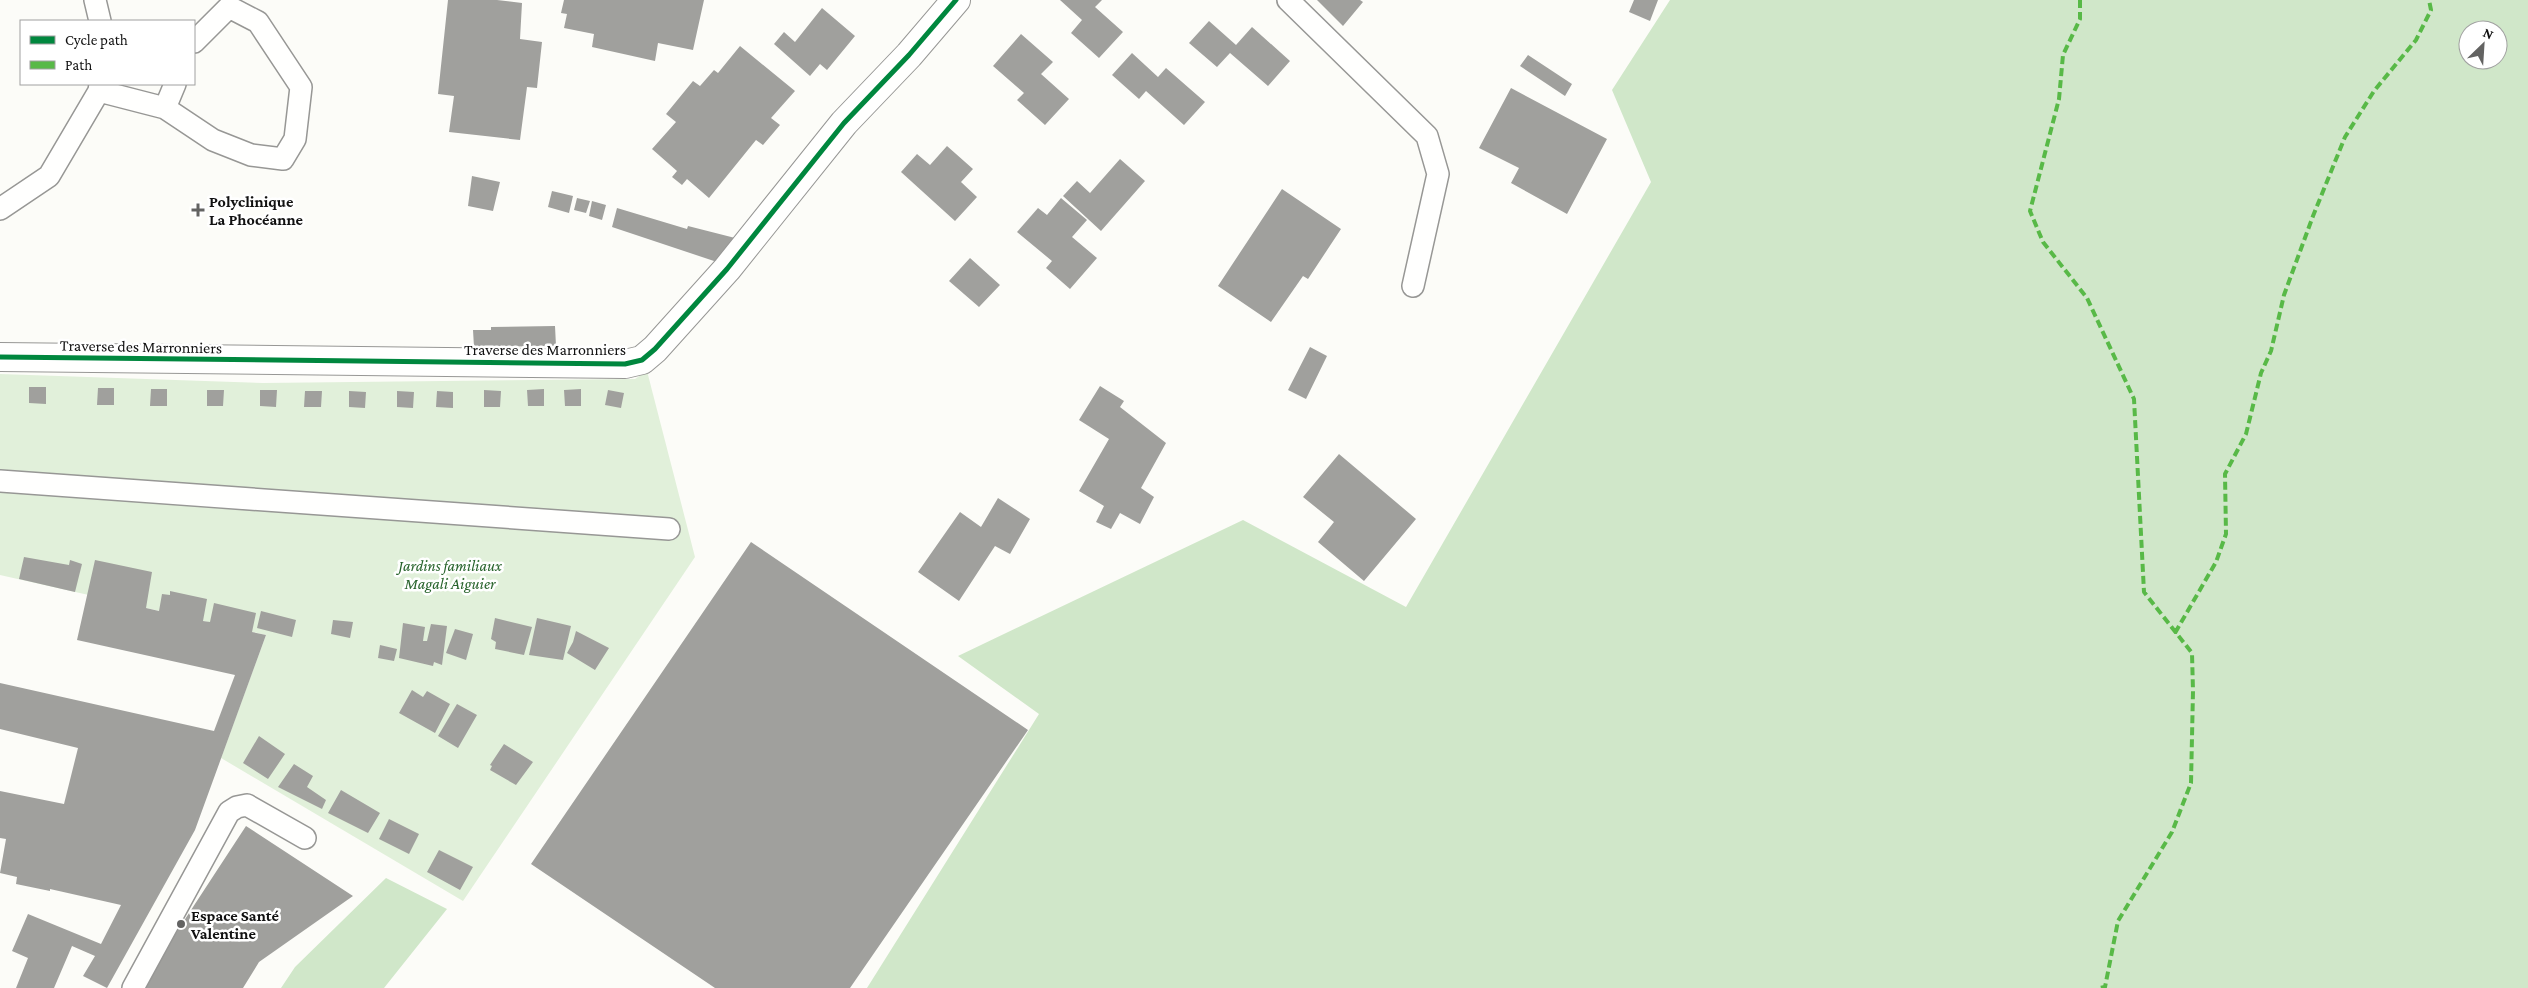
<svg xmlns="http://www.w3.org/2000/svg" width="2528" height="988" viewBox="0 0 2528 988" font-family="'Crimson Pro',serif">
<style>
.green{fill:#e1f0da}
.forest{fill:#d0e7c9;fill-rule:evenodd}
.building{fill:#a0a09d}
.lines{fill:none;stroke-linecap:round;stroke-linejoin:round}
.service-casing{stroke:#979795;stroke-width:24}
.minor-casing{stroke:#979795;stroke-width:30}
.service{stroke:#fffffe;stroke-width:21}
.minor{stroke:#fffffe;stroke-width:28}
.quiet{stroke:#58b947;stroke-width:4;stroke-dasharray:8 4;stroke-linecap:butt}
.cycleway-casing{stroke:#fff;stroke-width:8}
.cycleway{stroke:#00873e;stroke-width:5}
.poi-dot{fill:#636362;stroke:#fff;stroke-width:2}
.labels{text-anchor:middle;stroke-width:5;stroke-linejoin:round;paint-order:stroke}
.poi-label{font-size:16px;font-weight:bold;fill:#111;stroke:#fff;text-anchor:start}
.street-label{font-size:16px;fill:#111;stroke:#fff}
.park-label{font-size:16px;font-style:italic;fill:#27632b;stroke:#fff}
</style>
<rect width="100%" height="100%" fill="#fcfcf8"/>
<path class="green" d="M647 371 695 557 463 901 221 758 266 635 0 575V374L263 383 635 379Z"/>
<path class="forest" d="M1670 0H2528V988H867L1039 714 958 656 1243 520 1406 607 1651 182 1612 90ZM2468 30H2498V60H2468Z
M386 878 447 909 384 988H281L295 967Z"/>
<path class="building" d="M448 0H497L522 3 520 39 542 42 537 88 527 87 520 140 449 132 454 96 438 94Z
M564 0H704L693 50 658 43 655 61 592 47 594 34 564 28 567 14 561 13Z
M1060 0H1102L1095 7 1123 32 1099 58 1071 33 1082 20Z
M1317 0H1360L1363 2 1343 26Z
M1634 0H1658L1650 21 1629 12Z
M822 8 855 36 827 70 820 64 810 76 774 44 784 32 795 42Z
M1209 21 1236 45 1252 27 1290 61 1268 86 1230 53 1217 67 1189 43Z
M1021 34 1053 62 1041 74 1069 99 1045 125 1017 100 1024 93 993 66Z
M740 46 795 91 771 118 780 125 763 145 756 140 709 198 687 179 682 185 672 177 677 171 652 149 676 122 666 114 693 81 700 86 714 70 718 73Z
M1132 53 1158 77 1166 68 1205 102 1184 125 1146 91 1139 99 1112 75Z
M1528 55 1572 84 1565 96 1520 66Z
M1511 88 1607 139 1567 214 1511 183 1519 168 1479 148Z
M947 146 973 169 961 182 977 197 955 221 901 172 917 154 930 165Z
M1120 159 1145 181 1101 231 1063 196 1077 181 1090 193Z
M472 176 500 182 493 211 468 206Z
M1282 189 1341 229 1308 279 1303 276 1271 322 1218 286Z
M552 191 573 196 569 213 548 207Z
M577 198 590 201 586 213 574 210Z
M1061 198 1087 220 1072 237 1097 258 1070 289 1046 268 1052 261 1017 232 1038 208 1047 215Z
M592 201 606 205 602 220 589 216Z
M617 208 687 229 688 226 739 239 720 263 612 227Z
M970 258 1000 285 979 307 949 281Z
M555 326 556 346 474 347 473 330H491V327Z
M1310 347 1327 356 1306 399 1288 390Z
M1100 386 1124 401 1120 407 1166 443 1141 488 1154 497 1140 524 1120 513 1111 529 1096 522 1104 506 1079 491 1109 439 1079 420Z
M29 387H46V404L29 403Z
M98 388H114V405H97Z
M151 389H167V406H150Z
M544 389V406H528L527 390Z
M581 389V406H565L564 390Z
M207 390H224L223 406H207Z
M260 390H277L276 407 260 406Z
M484 390 501 391 500 407H484Z
M608 390 624 393 621 408 605 405Z
M305 391H322L321 407H304Z
M349 391 366 392 365 408 349 407Z
M397 391 414 392 413 408 397 407Z
M437 391 453 392V408L436 407Z
M1339 454 1416 519 1364 581 1318 542 1334 522 1303 497Z
M998 498 1030 519 1010 554 995 546 959 601 918 572 960 512 981 527Z
M751 542 1028 730 850 988H715L531 864Z
M24 557 69 565 70 560 82 564 75 592 19 579Z
M95 560 152 572 146 608 159 611 162 594 170 595V591L207 599 203 621 210 622 214 603 256 613 252 632 266 635 195 830 107 988 83 976 95 956 72 946 54 988H16L28 958 12 951 28 914 101 944 121 905 50 889V891L16 884 17 877 0 873 6 839 0 838V791L64 804 78 748 0 729V683L214 731 235 675 77 640Z
M261 611 296 620 292 637 257 628Z
M495 618 532 627 524 655 495 649 496 642 491 639Z
M537 618 571 626 563 660 529 655Z
M333 620 353 622 350 638 331 634Z
M403 623 425 627 423 641H427L431 624 447 626 442 665 434 662 433 666 399 658Z
M455 629 473 634 466 660 446 653Z
M576 631 609 648 595 670 567 653 573 642Z
M380 645 397 649 394 661 378 658Z
M412 690 423 697 427 691 450 704 435 733 399 713Z
M457 704 477 715 458 748 438 736Z
M259 736 285 754 268 779 243 763Z
M504 744 533 762 516 785 490 770 492 766 490 765Z
M294 764 313 776 307 787 326 800 322 809 278 787Z
M341 790 380 813 368 833 328 813Z
M389 819 419 834 409 854 379 839Z
M246 826 353 896 259 962 243 988H140Z
M439 850 473 867 460 890 427 872Z"/>
<g class="lines">
<g class="service-casing">
<path id="service" d="M95 0 100 21
M1288 0 1427 136 1438 174 1413 286
M99 91 165 108 213 140 251 155 283 159 295 139 301 87 258 22 229 7 194 42
M165 108 175 84
M0 209 49 176 99 91 100 84
M0 481 669 529
M133 988 229 812 237 807 247 805 305 838"/>
</g>
<g class="minor-casing">
<path id="minor" d="M0 357 625 364 642 360 655 349 727 269 844 123 909 55 956 0"/>
</g>
<use href="#service" class="service"/>
<use href="#minor" class="minor"/>
<path class="quiet" d="M2080 0V19L2063 55 2059 99 2030 211 2043 242 2087 298 2134 399 2144 592 2192 653 2193 691 2191 783 2172 832 2118 921 2105 987 2100 988
M2175 633 2216 562 2226 534 2225 474 2246 434 2261 373 2271 351 2284 295 2313 216 2345 137 2374 91 2416 40 2431 10 2429 0"/>
<g class="cycleway-casing">
<path id="cycleway" d="M0 357 625 364 642 360 655 349 727 269 844 123 909 55 956 0"/>
</g>
<use href="#cycleway" class="cycleway"/>
</g>
<g class="poi-dot">
<path d="M195.5 202.5h5v5h5v5h-5v5h-5v-5h-5v-5h5z"/>
<circle cx="181" cy="924" r="5"/>
</g>
<g class="labels">
<g class="poi-label">
<text x="209" y="207">Polyclinique<tspan x="209" dy="18">La Phocéanne</tspan></text>
<text x="191" y="921">Espace Santé<tspan x="191" dy="18">Valentine</tspan></text>
</g>
<g class="street-label">
<text transform="translate(141 346) rotate(1)" y="6">Traverse des Marronniers</text>
<text x="545" y="355">Traverse des Marronniers</text>
</g>
<g class="park-label">
<text x="450" y="571">Jardins familiaux<tspan x="450" dy="18">Magali Aiguier</tspan></text>
</g>
</g>
<rect x="20" y="20" width="175" height="65" fill="#ffffff" stroke="#a0a0a0"/>
<rect x="30" y="36" width="25" height="8" fill="#00873e" stroke="#a0a0a0"/>
<text x="65" y="45" font-size="15" fill="#111111">Cycle path</text>
<rect x="30" y="61" width="25" height="8" fill="#58b947" stroke="#a0a0a0"/>
<text x="65" y="70" font-size="15" fill="#111111">Path</text>
<g transform="translate(2483 45) rotate(25)"><circle r="24" fill="#ffffff" stroke="#a0a0a0"/>
<path d="M0-4L9 19L0 12L-9 19Z" fill="#636362"/>
<text y="-8" font-size="14" font-weight="bold" text-anchor="middle" fill="#111111">N</text>
</g>
</svg>
